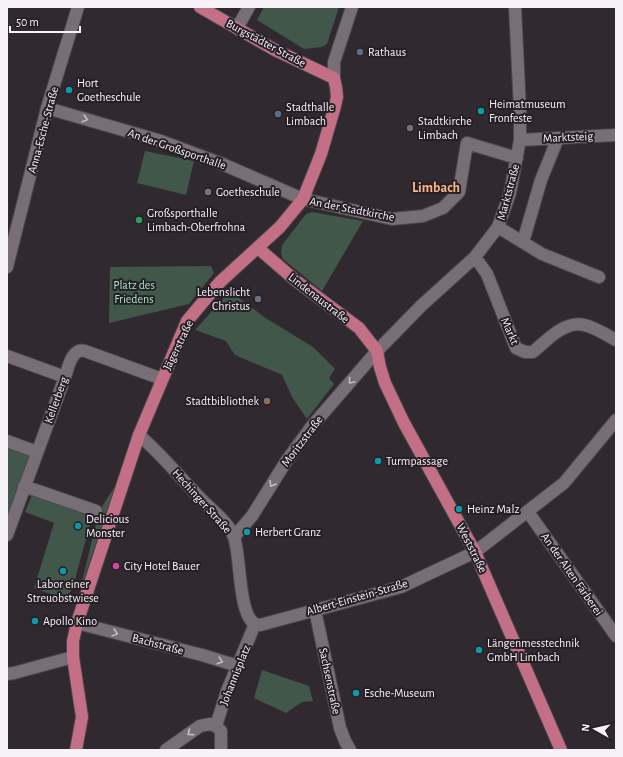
<svg xmlns="http://www.w3.org/2000/svg" width="623" height="757" viewBox="0 0 623 757" font-family="'Alegreya Sans',sans-serif">
<style>
.green{fill:#40574a}
.lines{fill:none;stroke-linecap:round;stroke-linejoin:round}
.minor-casing{stroke:#4e474d;stroke-width:14}
.major-casing{stroke:#4e474d;stroke-width:14}
.minor{stroke:#776e76;stroke-width:12}
.major{stroke:#c36f85;stroke-width:12}
.oneway{stroke:#c4bdc3}
.service-dot{fill:#5c6f8a;stroke:#261f25;stroke-width:1.5}
.culture-dot{fill:#0f9aa8;stroke:#261f25;stroke-width:1.5}
.worship-dot{fill:#6b7280;stroke:#261f25;stroke-width:1.5}
.education-dot{fill:#8d6e63;stroke:#261f25;stroke-width:1.5}
.leisure-dot{fill:#2e9e5b;stroke:#261f25;stroke-width:1.5}
.hotel-dot{fill:#d1479c;stroke:#261f25;stroke-width:1.5}
.labels{text-anchor:middle;stroke-width:4;stroke-linejoin:round;paint-order:stroke}
.street-label{font-size:12px;fill:#f7f2f7;stroke:#261f25}
.poi-label{font-size:12px;fill:#f7f2f7;stroke:#261f25;text-anchor:start}
.park-label{font-size:12px;fill:#a0e7c2;stroke:#261f25}
.quarter-label{font-size:14px;font-weight:bold;fill:#f9b786;stroke:#261f25}
</style>
<rect width="100%" height="100%" fill="#30292f"/>
<path class="green" d="M264 7H339L327 44 322 47 304 49 257 20Z
M145 151 194 161 186 195 137 183Z
M312 212 363 221 322 291 283 259 281 254 282 245 306 214Z
M211 266 214 273 189 304 109 323 110 267Z
M230 291 264 317 313 347 335 369 329 378 334 384 307 419 292 397 282 375 235 355 226 341 195 330Z
M7 441 37 452 7 521Z
M117 483 80 590 97 519 101 508Z
M32 495 92 517 74 583 67 600 34 588 54 523 25 512Z
M262 670 309 686 313 701 302 702 286 713 254 698Z"/>
<g class="lines">
<g class="minor-casing">
<path id="minor" d="M237 28 249 7
M334 78V62L352 7
M47 108 161 141 220 163 303 199 392 219 423 216 443 208 459 192 467 143 517 158
M520 140 616 135
M498 227 542 254 599 277
M523 242 541 180 558 138
M475 257 487 274 516 348 525 352H533C546 341 565 320 584 325 594 327 607 335 616 340
M7 267 47 108 78 7
M7 356 65 377
M139 435C161 454 178 475 198 496 210 509 228 521 234 537 241 557 238 614 255 624
M7 441 37 452
M24 486 96 511
M528 512 616 636
M7 535 65 377C68 368 72 347 85 351L162 379
M234 537 252 516 287 460 312 426 377 351 421 306 475 257 498 227 510 193 520 140V110L515 7
M315 610 340 728 345 741 350 750
M77 623 202 655 238 666
M255 624 260 625 401 587 475 552 564 483 616 420
M7 674 14 673 73 657
M216 726 227 691 255 624
M216 726 221 731V750
M166 750 200 726 210 724 216 726"/>
</g>
<g class="major-casing">
<path id="major" d="M258 248 295 280 359 328 377 351 380 367 385 383 404 423 475 552 561 750
M76 750 82 717 73 657V641L77 623 139 435 187 321 220 282 280 227 303 199 321 154 335 106 337 97 336 87 334 78 275 50 200 7"/>
</g>
<use href="#minor" class="minor"/>
<use href="#major" class="major"/>
</g>
<defs><path id="oneway-chevron" d="M-2-3.5L2.5 0L-2 3.5" fill="none" stroke-width="1.6" stroke-linecap="round" stroke-linejoin="round"/></defs>
<g class="oneway">
<use href="#oneway-chevron" transform="translate(85 119) rotate(16)"/>
<use href="#oneway-chevron" transform="translate(351 381) rotate(130)"/>
<use href="#oneway-chevron" transform="translate(272 484) rotate(121)"/>
<use href="#oneway-chevron" transform="translate(115 633) rotate(15)"/>
<use href="#oneway-chevron" transform="translate(220 661) rotate(17)"/>
<use href="#oneway-chevron" transform="translate(190 733) rotate(144)"/>
</g>
<g class="service-dot">
<circle cx="360" cy="52" r="4"/>
<circle cx="278" cy="114" r="4"/>
</g>
<g class="culture-dot">
<circle cx="69" cy="90" r="4"/>
<circle cx="481" cy="111" r="4"/>
<circle cx="378" cy="461" r="4"/>
<circle cx="459" cy="509" r="4"/>
<circle cx="78" cy="526" r="4"/>
<circle cx="247" cy="532" r="4"/>
<circle cx="63" cy="571" r="4"/>
<circle cx="35" cy="621" r="4"/>
<circle cx="479" cy="650" r="4"/>
<circle cx="356" cy="693" r="4"/>
</g>
<g class="worship-dot">
<circle cx="410" cy="128" r="4"/>
<circle cx="258" cy="299" r="4"/>
</g>
<g class="education-dot">
<circle cx="208" cy="192" r="4"/>
<circle cx="267" cy="401" r="4"/>
</g>
<circle class="leisure-dot" cx="139" cy="220" r="4"/>
<circle class="hotel-dot" cx="116" cy="566" r="4"/>
<g class="labels">
<g class="street-label">
<text transform="translate(266 43) rotate(28)" y="4">Burgstädter Straße</text>
<text transform="translate(43 130) rotate(-75)" y="4">Anna-Esche-Straße</text>
<text transform="translate(568 137) rotate(-3)" y="4">Marktsteig</text>
<text transform="translate(177 149) rotate(19)" y="4">An der Großsporthalle</text>
<text transform="translate(508 192) rotate(-75)" y="4">Marktstraße</text>
<text transform="translate(352 209) rotate(11)" y="4">An der Stadtkirche</text>
<text transform="translate(319 298) rotate(38)" y="4">Lindenaustraße</text>
<text transform="translate(510 331) rotate(66)" y="4">Markt</text>
<text transform="translate(178 345) rotate(-64)" y="4">Jägerstraße</text>
<text transform="translate(56 400) rotate(-70)" y="4">Kellerberg</text>
<text transform="translate(302 441) rotate(-53)" y="4">Moritzstraße</text>
<text transform="translate(202 501) rotate(48)" y="4">Hechinger Straße</text>
<text transform="translate(472 548) rotate(63)" y="4">Weststraße</text>
<text transform="translate(572 574) rotate(55)" y="4">An der Alten Färberei</text>
<text transform="translate(357 597) rotate(-16)" y="4">Albert-Einstein-Straße</text>
<text transform="translate(158 644) rotate(15)" y="4">Bachstraße</text>
<text transform="translate(235 675) rotate(-68)" y="4">Johannisplatz</text>
<text transform="translate(330 681) rotate(78)" y="4">Sachsenstraße</text>
</g>
<g class="poi-label">
<text x="368" y="56">Rathaus</text>
<text x="77" y="87">Hort<tspan x="77" dy="14">Goetheschule</tspan></text>
<text x="489" y="108">Heimatmuseum<tspan x="489" dy="14">Fronfeste</tspan></text>
<text x="286" y="111">Stadthalle<tspan x="286" dy="14">Limbach</tspan></text>
<text x="418" y="125">Stadtkirche<tspan x="418" dy="14">Limbach</tspan></text>
<text x="216" y="196">Goetheschule</text>
<text x="147" y="217">Großsporthalle<tspan x="147" dy="14">Limbach-Oberfrohna</tspan></text>
<text x="250" y="296" text-anchor="end">Lebenslicht<tspan x="250" dy="14">Christus</tspan></text>
<text x="259" y="405" text-anchor="end">Stadtbibliothek</text>
<text x="386" y="465">Turmpassage</text>
<text x="467" y="513">Heinz Malz</text>
<text x="86" y="523">Delicious<tspan x="86" dy="14">Monster</tspan></text>
<text x="255" y="536">Herbert Granz</text>
<text x="124" y="570">City Hotel Bauer</text>
<text x="63" y="588" text-anchor="middle">Labor einer<tspan x="63" dy="14">Streuobstwiese</tspan></text>
<text x="43" y="625">Apollo Kino</text>
<text x="487" y="647">Längenmesstechnik<tspan x="487" dy="14">GmbH Limbach</tspan></text>
<text x="364" y="697">Esche-Museum</text>
</g>
<g class="park-label">
<text x="134" y="289">Platz des<tspan x="134" dy="14">Friedens</tspan></text>
</g>
<g class="quarter-label">
<text x="436" y="192">Limbach</text>
</g>
</g>
<rect width="623" height="757" fill="none" stroke="#f7f2f7" stroke-width="16"/>
<g transform="translate(595 729) rotate(278)" stroke="#261f25" stroke-width="3" paint-order="stroke">
<path d="M0-3L7 15L0 10L-7 15Z" fill="#f7f2f7"/>
<text y="-6" font-size="11" font-weight="bold" text-anchor="middle" fill="#f7f2f7">N</text>
</g>
<path d="M10 26v6h70v-6" fill="none" stroke="#f7f2f7" stroke-width="2"/>
<text x="16" y="26" font-size="12" fill="#f7f2f7" stroke="#261f25" stroke-width="3" paint-order="stroke">50 m</text>
</svg>
